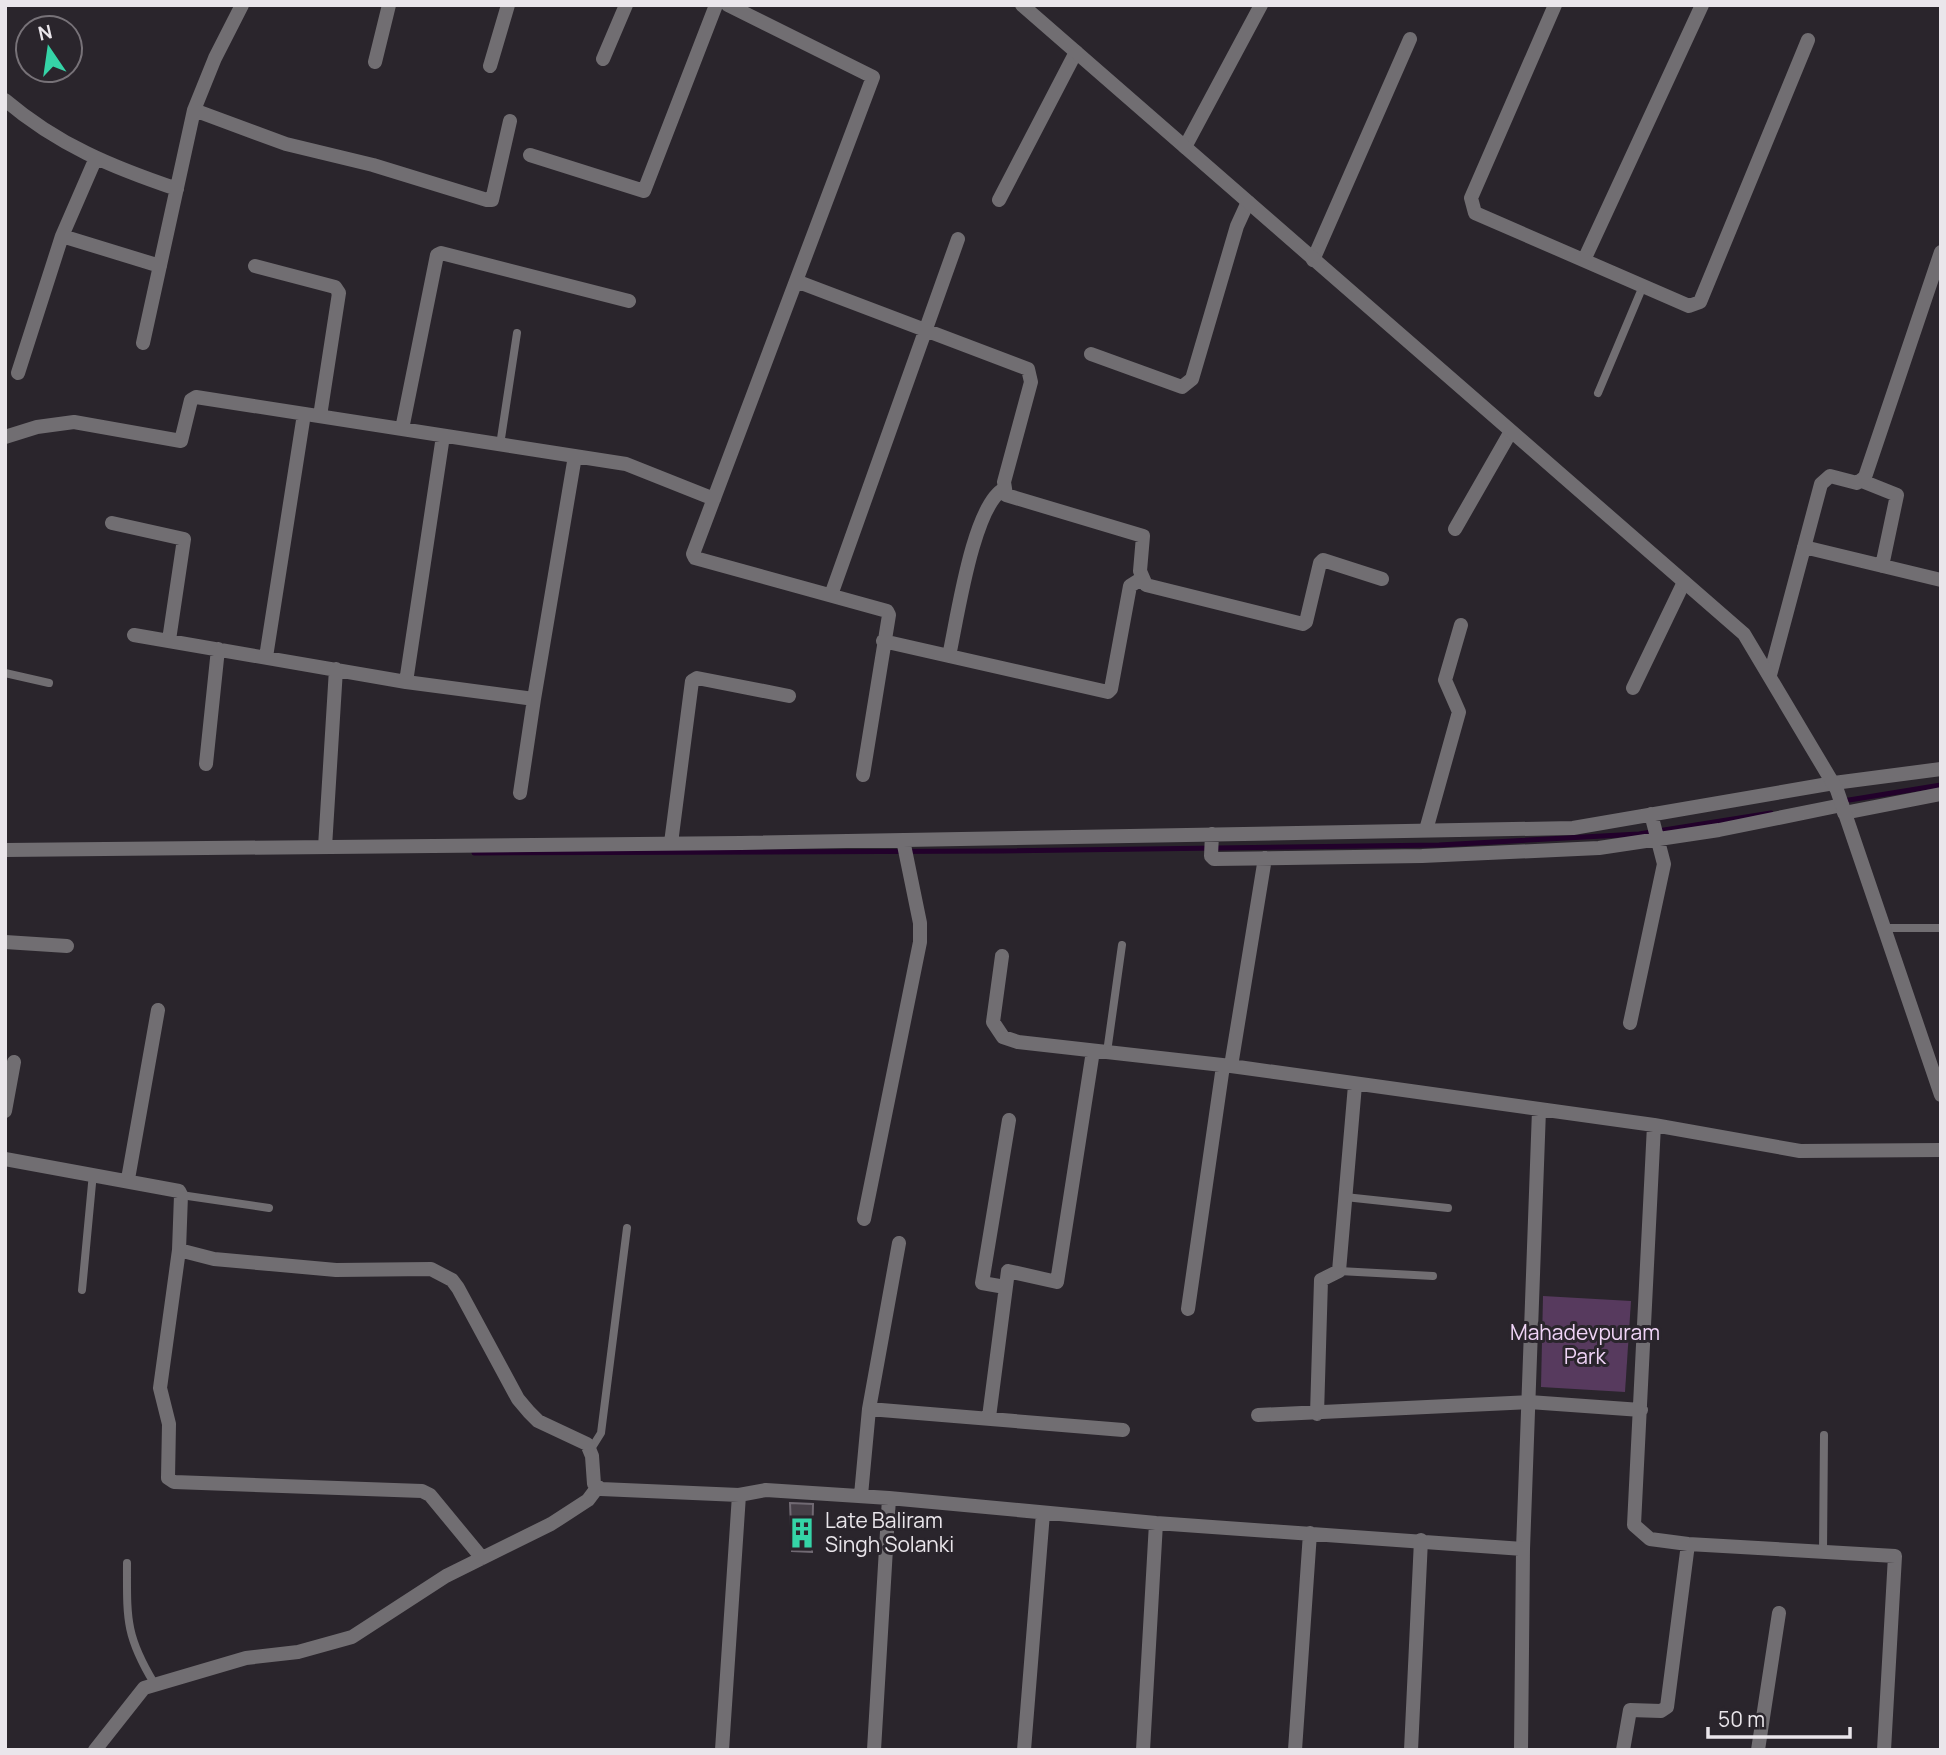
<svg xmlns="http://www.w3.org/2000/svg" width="1946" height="1755" viewBox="0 0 1946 1755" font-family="Manrope,sans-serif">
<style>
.green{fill:#573a5e}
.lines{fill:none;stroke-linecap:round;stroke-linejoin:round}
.stream{stroke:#22012b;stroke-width:5}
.building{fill:#463f47;stroke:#716a73;stroke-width:2}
.service{stroke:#716e72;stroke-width:8}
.minor{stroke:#716e72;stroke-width:14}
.tertiary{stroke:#716e72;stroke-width:14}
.labels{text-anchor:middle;stroke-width:6;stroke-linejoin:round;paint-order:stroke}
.park-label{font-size:21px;fill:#f0d4f7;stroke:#2a252c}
.poi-label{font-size:21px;fill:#eae6eb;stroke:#2a252c;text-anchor:start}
</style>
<rect width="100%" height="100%" fill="#2a252c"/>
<path class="green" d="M1543 1296 1631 1301 1625 1392 1541 1387Z"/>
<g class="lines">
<path class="stream" d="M1843 801 1941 785
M474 853 998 851 1439 845 1639 834 1771 813"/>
</g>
<path class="building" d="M790 1503 813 1504 812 1552 792 1551Z"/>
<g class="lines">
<path class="service" d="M1598 393 1643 286
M500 445 517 333
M5 673 49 683
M1884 928H1941
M1107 1052 1122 945
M181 1195 269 1208
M1345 1197 1448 1208
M1339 1271 1433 1276
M82 1290 93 1173
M591 1449 601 1433 627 1228
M1823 1552 1824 1435
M127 1563C127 1618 125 1635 154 1683"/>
<path class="minor" d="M728 5 873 77 693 554 695 558 887 611 889 615 863 775
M1555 5 1471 198 1475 213 1689 306 1700 302 1808 40
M603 59 626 5
M375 62 389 5
M490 66 508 5
M5 100C58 145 112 167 177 189
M194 110 286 144 373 165 487 200H492L510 121
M1185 147 1261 5
M530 155 644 191 716 5
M999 200 1076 52
M62 236 160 266
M1313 260 1410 39
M1584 260 1702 5
M255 266 335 287 339 293 320 416
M796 281 1028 369 1031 382 1004 482 1006 495 1143 536 1140 571 1146 585 1303 624 1306 622 1320 563 1323 560 1382 579
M143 343 194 110 215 58 242 5
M1091 354 1182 387 1192 379 1237 226 1248 202
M18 373 62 236 95 160
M402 429 437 255 441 253 629 301
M5 437 37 427 74 422 181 441 191 400 196 397 626 464 714 499
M1862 481 1897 495 1882 566
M112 523 184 539 169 640
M1455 529 1510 433
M1804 547 1941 580
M831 595 958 239
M134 635 406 682 534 699 575 456
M883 641 1108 692 1111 689 1130 586 1141 579
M949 656C957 620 973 505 1004 489
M266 657 304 414
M1770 675 1821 484 1830 476 1857 483 1865 477 1941 252
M406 682 443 436
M1633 688 1684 582
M206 764 218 649
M520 793 534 699
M1844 813 1941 794
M1426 830 1459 712 1445 680 1461 625
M1212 834 1211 856 1214 859 1422 856 1599 848 1719 830 1842 805
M671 843 692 681 697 678 789 696
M325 847 336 669
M5 850 741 843 1573 828 1834 783 1941 769
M5 942 67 946
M1002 956 993 1022 1003 1037 1018 1042 1231 1066 1654 1125 1800 1151 1941 1150
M1630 1023 1664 864 1651 814
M1231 1066 1265 858
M5 1111 14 1062
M1654 1125 1634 1525 1650 1539 1688 1544 1895 1556 1884 1750
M5 1159 179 1191 181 1195 179 1250 160 1388 169 1424 168 1478 174 1482 422 1491 430 1495 482 1558
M128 1179 158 1010
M864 1219 920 942V923L903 840
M179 1250 214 1259 336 1270 431 1269 452 1280 458 1288 518 1399 529 1412 538 1421 587 1444 592 1456 594 1484 601 1489 739 1495 766 1490 889 1498
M1005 1287 982 1283 1009 1120
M1188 1309 1223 1066
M869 1409 1123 1430
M1317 1414 1321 1280 1339 1271 1355 1085
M1258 1415 1529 1402 1641 1410
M989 1417 1008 1271 1057 1282 1093 1051
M861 1495 869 1409 899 1243
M95 1750 144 1688 246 1658 298 1652 352 1637 446 1576 551 1524 588 1500 597 1488
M722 1750 739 1495
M874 1750 889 1498 1156 1523 1523 1549
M1024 1750 1043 1513
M1143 1750 1156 1523
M1295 1750 1310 1533
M1411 1750 1421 1540
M1521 1750 1523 1549 1539 1110
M1623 1750 1630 1710 1661 1711 1667 1707 1688 1544
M1758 1750 1779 1613"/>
<path class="tertiary" d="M1022 5 1744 634 1837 790 1941 1095"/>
</g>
<defs>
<g id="building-bare" transform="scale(2.415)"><path d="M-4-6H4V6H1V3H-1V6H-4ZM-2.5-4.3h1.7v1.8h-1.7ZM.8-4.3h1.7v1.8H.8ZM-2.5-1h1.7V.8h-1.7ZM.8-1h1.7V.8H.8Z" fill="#35d4a7" stroke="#2a252c" stroke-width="2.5" paint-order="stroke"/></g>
</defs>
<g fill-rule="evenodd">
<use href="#building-bare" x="802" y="1533"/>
</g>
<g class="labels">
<g class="park-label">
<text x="1585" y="1340">Mahadevpuram<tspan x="1585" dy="24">Park</tspan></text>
</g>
<g class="poi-label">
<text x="825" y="1528">Late Baliram<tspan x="825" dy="24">Singh Solanki</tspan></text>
</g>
</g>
<rect width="1946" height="1755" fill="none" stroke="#eae6eb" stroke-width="14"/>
<g transform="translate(49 49) rotate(347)"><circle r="33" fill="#2a252c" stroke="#777278" stroke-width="2"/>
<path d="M0-5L12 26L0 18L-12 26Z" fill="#35d4a7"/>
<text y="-10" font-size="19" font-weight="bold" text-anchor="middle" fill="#eae6eb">N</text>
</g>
<path d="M1708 1727v10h142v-10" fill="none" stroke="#eae6eb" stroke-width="3.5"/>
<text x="1718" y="1727" font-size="21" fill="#eae6eb" stroke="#2a252c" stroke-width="5" paint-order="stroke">50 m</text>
</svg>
